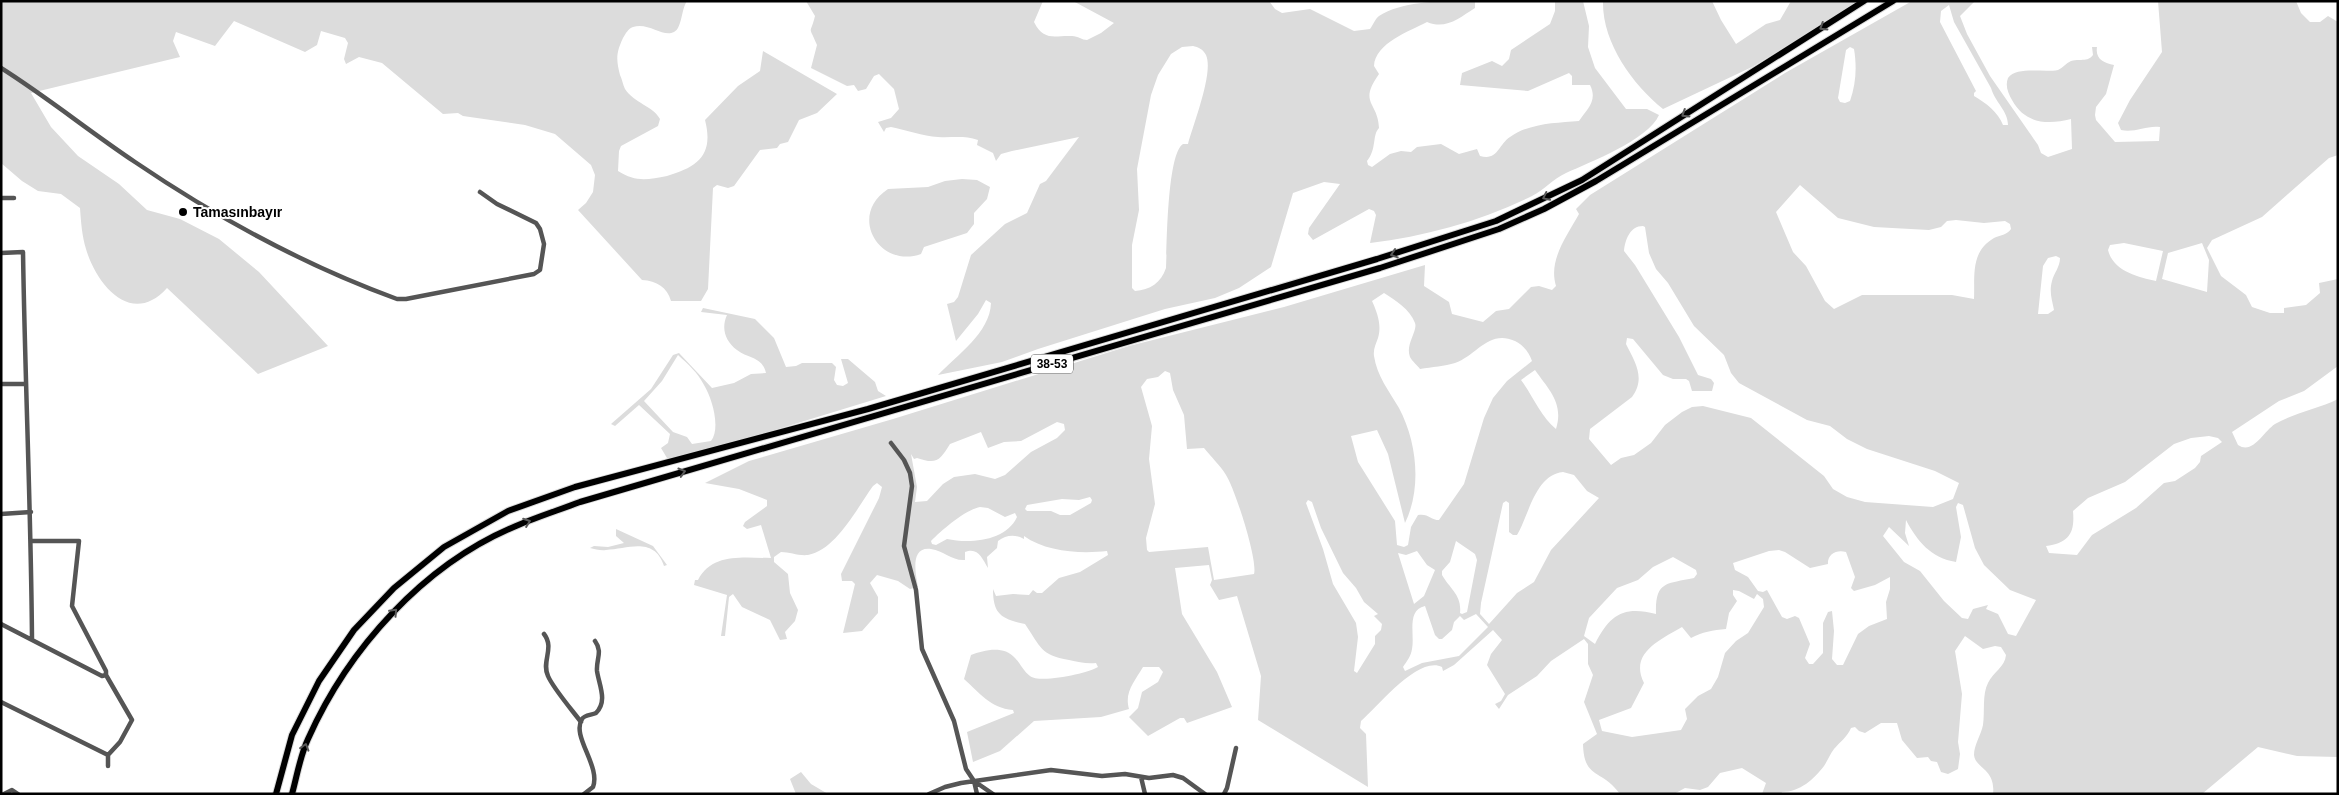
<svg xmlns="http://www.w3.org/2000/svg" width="2339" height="795" viewBox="0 0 2339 795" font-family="Helvetica,sans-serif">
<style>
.green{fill:#dcdcdc;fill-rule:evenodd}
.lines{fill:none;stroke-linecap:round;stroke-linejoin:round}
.highway-casing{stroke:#dbdbdb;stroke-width:8}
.minor{stroke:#555;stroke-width:4.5}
.highway{stroke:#000;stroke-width:6}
.oneway{stroke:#595959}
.poi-dot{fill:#000;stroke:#fff;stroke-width:2}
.labels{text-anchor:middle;stroke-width:4;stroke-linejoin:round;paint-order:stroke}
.shield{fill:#fff;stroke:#4c4c4c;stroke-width:1}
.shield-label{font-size:12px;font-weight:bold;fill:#000}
.poi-label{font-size:14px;font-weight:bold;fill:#000;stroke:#fff;text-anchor:start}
</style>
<rect width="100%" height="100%" fill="#fff"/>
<path class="green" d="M1 1H687C681 10 682 28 674 32 663 38 649 22 633 27 628 29 626 33 623 38 616 53 616 59 620 75 622 79 623 85 625 89 634 103 653 106 660 119L658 126 621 146 619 151 618 171C635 182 647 180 667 176 698 167 714 155 705 120L738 86 760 71 763 51 837 94 817 113 799 120 788 142 780 144 777 148 760 150 734 186 728 188 717 185 713 188 708 289 701 301H671C667 287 657 281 642 280L578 210 586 203 593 192 595 175 591 165 555 134 525 125 463 116 458 113 443 114 382 63 359 57 346 64 344 59 348 43 345 38 321 31 317 45 305 52 234 21 215 46 176 32 173 41 180 57 31 93 51 127 78 156 119 184 147 210 180 219 219 239 259 272 328 346 258 374 167 288C132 327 97 286 86 249 82 236 81 222 80 208L61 194 38 191 22 181 1 163Z
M806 1H1043L1034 22C1044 42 1055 35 1072 36 1078 36 1082 40 1087 40L1101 33 1114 23 1073 1H1269L1275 9 1282 13 1310 9 1354 31 1370 29C1373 25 1375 19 1379 16 1404 0 1445 1 1475 1V8C1459 18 1446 30 1427 22 1410 31 1375 43 1374 66L1379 74C1358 104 1378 101 1379 128 1372 135 1377 149 1367 161L1368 165 1372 167 1390 154 1401 151 1411 152 1417 147 1441 144 1459 154 1477 149 1480 156C1498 161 1498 145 1510 137 1530 123 1556 123 1579 121 1587 109 1598 101 1590 85H1572V76L1569 73 1528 91 1460 85 1462 73 1492 61 1502 66 1509 59 1511 50 1550 24 1555 11V1H1583L1589 26 1588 47 1595 68 1626 109H1647L1659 115C1648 140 1590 162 1566 173 1553 179 1544 190 1532 196 1481 221 1426 236 1370 243L1376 215 1374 211 1369 209 1313 240 1308 234 1309 228 1340 184 1324 182 1293 193 1271 267 1239 288 1215 298 1165 309 1038 349 1002 362 938 375C957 355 990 333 991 303L986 300 978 314 956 341 947 304 954 302 958 297 971 255 1005 224 1027 213 1040 184 1046 181 1079 137 1012 151 1001 154 996 161 993 153 977 145 978 140C964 135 952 138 938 137 923 136 906 130 891 127L886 128 884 132 878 122 891 118 899 109 894 89 879 74 874 76 866 89 858 91 854 85 847 86 811 68 817 45C808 23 810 37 815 16ZM1193 46C1198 47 1203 49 1206 55 1214 72 1193 125 1188 144H1183C1167 154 1167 247 1166 268 1161 283 1150 290 1135 291L1132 288V245L1139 210 1137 169 1151 95 1158 75 1171 54 1182 47Z
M1603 1H1712L1721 20 1736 44 1766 24 1780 20 1791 1H1860L1752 67 1663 109C1632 84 1602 42 1603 1Z
M1912 1H1975L1960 16 1967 34 1990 76 2038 145 2041 153 2048 157 2072 149 2071 119C2048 125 2025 124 2012 100 2008 93 2005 86 2008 78 2017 66 2043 73 2058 70 2063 68 2066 63 2071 61 2079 58 2087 63 2093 55L2092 47H2097C2095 59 2104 63 2114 65L2106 94 2096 107 2095 115 2096 120 2115 142 2159 141 2160 127C2147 125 2135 133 2121 130L2118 123 2130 100 2162 52 2158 1H2296L2301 13 2310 22H2320L2328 16 2338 22V155L2329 158 2262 217 2212 240 2207 248 2221 276 2246 295 2252 307 2270 313H2284V308L2306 305 2320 293 2319 283 2338 279V366L2304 391 2279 401 2232 432 2238 445C2253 455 2263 432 2275 424 2294 413 2318 409 2338 399V757L2297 756 2258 747 2202 794H1993C1996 769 1975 768 1974 755 1974 745 1981 735 1983 725 1985 712 1982 694 1988 683 1993 672 2005 667 2006 655L2001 647 1995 646 1983 649 1965 636 1955 651 1962 694 1958 742 1960 754 1958 769 1948 774 1941 772 1937 762 1931 761 1928 757 1917 758 1902 740 1897 723H1881L1865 733 1859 731 1855 727 1851 728C1847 737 1841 741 1834 749 1830 754 1828 760 1824 766 1814 779 1800 792 1782 792L1781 794H1762L1766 783 1742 768 1720 773 1708 787 1700 790 1685 788 1674 794H1620C1601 768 1584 780 1583 744L1597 734 1584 702 1593 675 1588 664V644L1584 639 1551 661 1537 676 1508 695 1499 709 1495 704 1501 701 1505 694 1487 665 1491 654 1502 640 1493 630 1454 665 1443 671 1442 667C1419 655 1378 706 1361 721L1360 728 1366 734 1368 787 1258 720 1261 676 1237 596 1219 600 1210 585 1212 580 1209 565 1175 568 1182 614 1217 672 1232 707 1187 723 1184 718H1180L1148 736 1129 717 1138 708 1142 692 1158 682 1163 672 1159 667H1143C1135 681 1124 692 1129 709L1101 717 1034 721 1000 751 973 762 967 732 1014 713 1013 710C990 708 980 693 964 679L971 655C984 650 1004 645 1015 658 1020 663 1024 672 1030 676 1040 684 1089 673 1098 667L1096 663C1086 664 1079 662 1069 660 1040 655 1041 647 1025 624 1001 619 993 614 993 589L996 596 1013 594 1029 595 1033 590 1037 593H1042L1059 578 1080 572 1108 555 1107 551C1081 554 1046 552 1024 536V539C1015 534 1006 535 998 541L997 548 987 557 988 568C982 558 978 547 965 552V560C952 561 944 551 931 549 909 546 916 575 918 587L910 589 898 581 877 575 870 583 878 597V613L862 631 843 633 855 584 852 581H842L841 574 879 498 882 487 877 483 873 486C857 508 836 550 808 555 798 556 790 552 781 552L774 557V562L788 574 790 593 798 610 795 621 785 632 787 639 780 640 770 620 742 607 733 594 729 597 725 636H721L727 595 694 585 695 580H698C712 552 745 558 771 558L761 525 747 529 743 526 745 522 767 506V500L739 489 705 483 749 461 893 419 1129 346 1284 307 1425 265 1424 286 1449 302 1452 314 1483 322 1496 311 1509 309 1531 287 1539 286 1552 290 1556 286C1548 260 1567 236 1579 214L1576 209 1590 195 1785 73ZM1949 5 1954 22 1991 88C1995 102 2008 111 2008 125H2003C1998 112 1986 103 1974 96V93L1976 91 1940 22 1941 11ZM1850 47 1854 49C1857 67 1856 84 1850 101L1845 103 1840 102 1838 98 1846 50ZM1800 185 1838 218 1874 227 1929 230 1941 227 1947 221 1956 220 1984 223 2005 221 2010 224 2011 229C2007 235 2000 235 1994 238 1970 252 1975 276 1974 299L1952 295H1862L1834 309 1825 301 1806 266 1793 252 1776 212ZM1643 226 1645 227 1649 253 1656 269 1668 283 1694 326 1724 355 1731 373 1739 383 1807 420 1830 426 1847 439 1867 449 1935 471 1959 483 1953 499 1933 507 1865 502 1847 497 1833 489 1824 476 1751 418 1703 406 1692 407 1682 412 1665 425 1651 443 1634 455 1621 458 1611 465 1589 439 1590 429 1632 397C1646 378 1635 362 1626 344L1627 338 1633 339 1663 375 1673 379H1686L1689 381 1692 391H1712L1714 383 1711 379 1698 375 1679 337 1635 265 1624 251C1625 240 1630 226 1643 226ZM2124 243 2163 251 2156 281C2138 277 2113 271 2108 250L2110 245ZM2202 243 2209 260 2207 292 2162 279 2168 253ZM2056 256 2060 258C2060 267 2054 273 2052 281 2049 292 2052 300 2054 310L2048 314H2038L2043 266 2048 258ZM1384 293C1395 300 1410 309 1415 323 1418 331 1405 344 1410 357 1412 361 1418 366 1420 369 1432 367 1445 366 1455 363 1477 355 1489 329 1515 341 1523 345 1529 352 1532 361L1507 381 1493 398 1484 418 1464 484 1439 520C1431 520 1428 513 1418 515L1411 527 1408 545 1404 547 1397 545 1395 521 1358 462 1351 436 1377 430 1388 454 1405 523C1422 488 1417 442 1399 408 1389 391 1377 376 1374 356 1373 349 1376 344 1378 338 1382 325 1377 312 1372 301ZM1535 370C1549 390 1564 403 1556 429 1541 417 1533 396 1521 380ZM1165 371 1170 373 1173 390 1184 415 1187 449 1204 448C1211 457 1220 465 1226 475 1235 489 1258 560 1254 574L1214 580 1208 547 1149 552 1147 550 1146 538 1155 504 1149 459 1152 426 1141 387 1147 379 1158 377ZM1057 422 1064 424 1065 430 1057 438 1031 452 1005 475 995 479 975 474 954 477 943 484 927 501 915 502 917 487 911 454 914 459 917 458C937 465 940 460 950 444L981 432 988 448 1004 442 1021 441ZM2209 436 2218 438 2222 442 2201 456 2200 462 2195 468 2175 481 2164 483 2136 508 2092 535 2077 555 2049 553 2046 546C2069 543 2075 533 2073 511L2088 498 2125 482 2174 444 2191 438ZM1563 472 1574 475 1587 491 1599 498 1551 550 1534 582 1517 593 1489 624 1480 614 1481 603 1503 503 1506 501 1509 503V532L1513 535H1517C1529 515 1535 475 1563 472ZM1090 497 1092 500 1091 503 1070 515H1060L1051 511H1027L1025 509 1027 505 1062 499 1079 500ZM1308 500 1312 502 1321 528 1343 573 1356 588 1364 602 1378 614 1374 616 1382 624 1381 630 1375 636V644L1357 673 1354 671 1358 637 1356 623 1333 584 1323 549 1306 503ZM1958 503 1963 505 1975 548 1984 565 2010 590 2036 600 2016 636 2008 634 1998 614 1986 609 1988 605 1973 609 1968 619 1962 618 1944 601 1920 571 1904 562 1883 536 1889 527 1909 546 1905 533 1906 520C1917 541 1931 558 1956 562L1961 537 1956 507ZM980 507 988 508 1005 517 1015 513 1017 517C1006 541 970 544 947 539L936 545 932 544 931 541C942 530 965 510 980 507ZM1456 541 1475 554 1477 560 1467 612 1462 614 1460 613C1462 595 1450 589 1442 575V571L1450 562ZM1779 550 1785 552 1810 568 1828 564C1827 554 1837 549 1846 552L1855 577 1851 588 1854 591 1875 585 1890 577V589L1886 602 1887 619 1869 626 1858 634 1843 665H1837L1832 659 1834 631 1832 611 1828 612 1823 623V653L1813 664H1809L1805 658 1810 644 1799 618 1795 616 1787 619 1782 617 1767 590 1763 592 1758 591 1748 577 1735 570 1733 563 1769 551ZM1417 551 1427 565 1435 570 1424 596 1414 604 1398 553 1406 555ZM1673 557 1696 570 1697 574 1694 578C1666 584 1655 581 1656 614 1624 606 1610 614 1595 644L1584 636 1589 618 1617 588 1638 580 1653 567ZM1733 590 1739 591 1754 599 1757 594 1763 599 1764 607 1748 633 1736 641 1725 653 1718 677 1711 689 1698 696 1685 709 1687 719 1681 730 1632 737 1602 731 1599 720 1631 708 1644 683C1629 653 1660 640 1682 627L1691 638C1702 632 1713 630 1726 629L1729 613 1737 601 1733 595ZM1425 606 1435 635 1439 639H1442L1452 630 1454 622 1460 616 1464 620 1476 614 1488 627 1459 656 1422 663 1405 671 1403 667C1407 661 1411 656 1412 649 1415 635 1406 610 1425 606Z
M962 179 977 180 990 187 987 199 974 213V224L967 233 924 247 921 254C880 269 847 216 888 189L928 187 945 181Z
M703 308 755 319 774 338 786 367 796 366 802 363H832L836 367 834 380 837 385 843 386 848 383 841 359H848L875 382 878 391 886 396 677 460 667 458 661 448 668 443 670 434 639 405 615 426 611 424 651 389 673 355 679 353 712 388 734 383 751 374 766 373C762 356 748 359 737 350 725 341 721 328 727 315L701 312ZM678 355C688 364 698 373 704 385 712 398 721 428 711 441L692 444 687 437 673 432 644 401 662 381Z
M616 529 653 546 667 565 664 566C654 536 628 549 606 550 601 551 595 549 590 548L594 546 608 547 624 543 616 536Z
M801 772 811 784 828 794H796L790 779Z"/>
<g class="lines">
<g class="highway-casing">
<path id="highway" d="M276 794 292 735 319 681 354 630 394 588 444 547 508 511 575 487 868 409 1377 259 1496 221 1582 180 1864 1
M292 794C297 776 300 756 308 739 348 649 424 564 516 526 537 517 559 510 580 502L1380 268 1499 229 1544 209 1596 181 1893 1"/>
</g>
<path class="minor" d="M1 68C47 97 90 132 135 162 216 217 304 265 397 299H406L534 274 540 270 544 244 540 229 536 223 497 204 480 192
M1 198H14
M1 253 23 252C25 381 31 510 32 639
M1 384H25
M891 443 904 460 910 473 912 486 904 546 916 590 922 649 954 721 966 769 974 781 977 794
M1 514 31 512
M1 624 102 676 106 675V671L72 606 79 541H31
M544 634C555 648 541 662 548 676 553 688 572 710 581 722
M106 675 132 720 120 742 108 755V766
M1 702 108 755
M1141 777 1145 794
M974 781 993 794
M4 794 12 790 18 794
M584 794 593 787C601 766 571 736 582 719 584 715 592 715 596 713 608 701 599 685 597 671 596 659 603 652 595 641
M929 794 945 787 961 783 1051 770 1102 776 1125 774 1149 778 1173 775 1183 778 1205 794
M1224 794 1227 788 1236 748"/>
<use href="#highway" class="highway"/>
</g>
<defs><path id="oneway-chevron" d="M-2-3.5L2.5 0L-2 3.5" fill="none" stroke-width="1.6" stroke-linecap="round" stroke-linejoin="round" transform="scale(1.25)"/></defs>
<g class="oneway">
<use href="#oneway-chevron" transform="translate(1823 27) rotate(148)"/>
<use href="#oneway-chevron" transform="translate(1685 114) rotate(148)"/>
<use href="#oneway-chevron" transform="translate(1546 197) rotate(154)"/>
<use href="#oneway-chevron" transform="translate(1394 254) rotate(162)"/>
<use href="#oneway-chevron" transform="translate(682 472) rotate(-16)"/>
<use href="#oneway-chevron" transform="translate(527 522) rotate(-20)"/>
<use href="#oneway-chevron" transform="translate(394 612) rotate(-47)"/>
<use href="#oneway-chevron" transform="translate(305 747) rotate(-73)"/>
</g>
<circle class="poi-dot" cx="183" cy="212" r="5"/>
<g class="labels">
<rect class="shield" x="1031" y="354.5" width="42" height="19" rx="4"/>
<g class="shield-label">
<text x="1052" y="368">38-53</text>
</g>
<g class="poi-label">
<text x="193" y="217">Tamasınbayır</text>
</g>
</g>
<rect width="2339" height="795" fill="none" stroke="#000000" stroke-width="5"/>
</svg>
